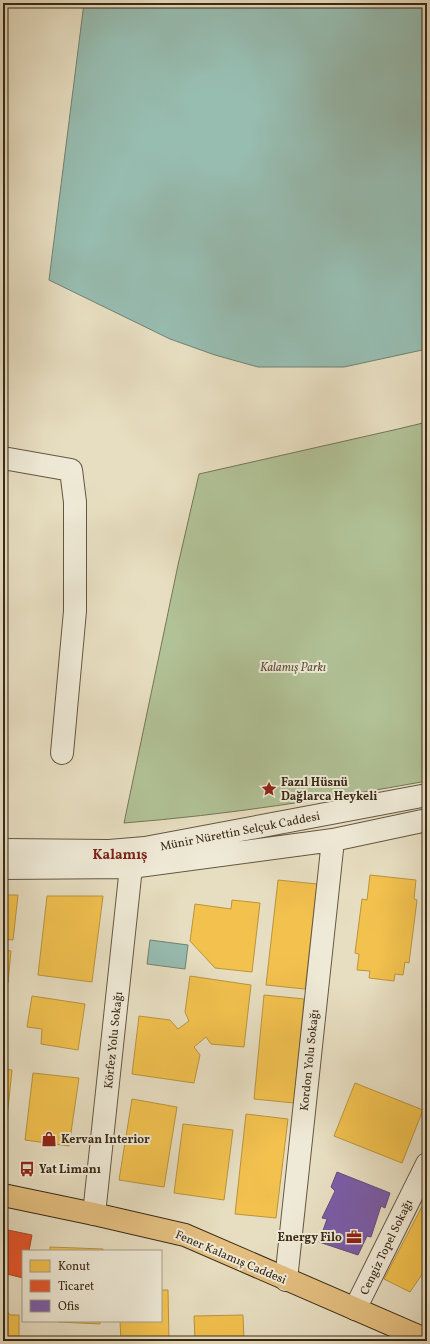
<svg xmlns="http://www.w3.org/2000/svg" width="430" height="1344" viewBox="0 0 430 1344" font-family="Vollkorn,serif">
<style>
.green{fill:#b1c296;stroke:#757656}
.water{fill:#97bcb0;stroke:#718272}
.homes{fill:#f2c14e;stroke:#ba943d}
.shops{fill:#e4572e;stroke:#b14a26}
.offices{fill:#7b5ea7;stroke:#674e7b}
.lines{fill:none;stroke-linecap:round;stroke-linejoin:round}
.minor-casing{stroke:#645740;stroke-width:24}
.major-casing{stroke:#392a15;stroke-width:24}
.minor{stroke:#efead7;stroke-width:22}
.major{stroke:#e4bf80;stroke-width:22}
.labels{text-anchor:middle;stroke-width:4;stroke-linejoin:round;paint-order:stroke}
.park-label{font-size:12px;font-style:italic;fill:#575035;stroke:#efead7}
.poi-label{font-size:12px;font-weight:bold;fill:#392a15;stroke:#efead7;text-anchor:start}
.street-label{font-size:12px;fill:#392a15;stroke:#efead7}
.quarter-label{font-size:14px;font-weight:bold;fill:#7a1f14;stroke:#efead7}
</style>
<rect width="100%" height="100%" fill="#e7dec1"/>
<filter id="stains"><feTurbulence type="fractalNoise" baseFrequency=".005" numOctaves="4"/><feColorMatrix values="0 0 0 0 .2 0 0 0 0 .09 0 0 0 0 .02 0 0 0 .5 -.17"/></filter>
<radialGradient id="worn" r=".72"><stop offset=".6" stop-color="#630" stop-opacity="0"/><stop offset="1" stop-color="#630" stop-opacity=".3"/></radialGradient>
<path class="green" d="M427 422V781C327 799 226 815 124 823L178 565 199 474 398 429Z"/>
<path class="water" d="M84 3H427V349L344 367H258L215 355 170 339 49 280Z
M150 940 188 945 185 969 147 964Z"/>
<path class="homes" d="M370 875 416 880 414 899 417 900 409 963 405 962 403 975 395 974 394 981 369 978 370 971 357 970 359 954 355 953 362 899 367 900Z
M278 880 317 884 305 989 266 985Z
M3 895H18L13 940 3 939Z
M47 896H103L92 982 38 975Z
M232 900 260 903 252 972 215 968 190 941 195 904 231 909Z
M427 943V973H423Z
M3 950 11 951 8 983H3Z
M190 976 251 985 244 1047 211 1044 206 1037 194 1047 200 1055 194 1083 132 1074 139 1016 170 1020 178 1029 189 1021 185 1012Z
M264 995 304 999 294 1103 254 1099Z
M32 996 85 1004 78 1050 41 1044 42 1029 27 1027Z
M3 1006H5L3 1029Z
M3 1069 12 1070 5 1138H3Z
M33 1073 79 1078 69 1146 25 1140Z
M355 1083 423 1110 402 1163 334 1136Z
M132 1099 177 1107 164 1187 119 1180Z
M246 1114 288 1119 276 1218 235 1214Z
M183 1124 233 1130 224 1200 174 1193Z
M427 1197V1267L410 1292 384 1279Z
M50 1247 103 1249V1251H50Z
M161 1290H168L169 1341H121L120 1321H161Z
M3 1306 10 1315H19V1338H24L25 1341H3Z
M243 1315 244 1341H195L194 1316Z
M58 1321H100V1324L58 1322Z"/>
<path class="shops" d="M3 1229 32 1235 29 1251H23V1278L3 1273Z"/>
<path class="offices" d="M3 795 5 796 3 808Z
M337 1172 390 1193 385 1208 381 1206 371 1237 367 1236 358 1255 319 1242 327 1219 322 1218 335 1191 331 1187Z"/>
<g class="lines">
<g class="minor-casing">
<path id="minor" d="M3 458 71 470 75 502V611L62 753
M3 850 109 851 145 848 427 795
M3 868 131 867 333 840 427 820
M94 1214 131 867
M286 1280 333 840
M355 1309 427 1164"/>
</g>
<g class="major-casing">
<path id="major" d="M3 1195 94 1214 185 1235 427 1340"/>
</g>
<use href="#minor" class="minor"/>
<use href="#major" class="major"/>
</g>
<defs>
<g id="sight-bare" transform="scale(1.2)"><path d="M0-6L1.8-2.2L6-1.7L2.9 1.2L3.7 5.4L0 3.3L-3.7 5.4L-2.9 1.2L-6-1.7L-1.8-2.2Z" fill="#8f2418" stroke="#efead7" stroke-width="2.5" paint-order="stroke"/></g>
<g id="shop-bare" transform="scale(1.2)"><path d="M-5-2.5h2.3a2.7 3.5 0 0 1 5.4 0H5L5.5 6h-11ZM-1.5-2.5h3a1.5 2.3 0 0 0-3 0Z" fill="#8f2418" stroke="#efead7" stroke-width="2.5" paint-order="stroke"/></g>
<g id="bus-bare" transform="scale(1.2)"><path d="M-5-6H5V4H4V6H2V4H-2V6H-4V4H-5ZM-3.5-4V0h7V-4ZM-3.5 1.2v1.5H-2V1.2ZM2 1.2v1.5H3.5V1.2Z" fill="#8f2418" stroke="#efead7" stroke-width="2.5" paint-order="stroke"/></g>
<g id="office-bare" transform="scale(1.2)"><path d="M-6-3h4V-5.5h4V-3h4V5H-6ZM-1-4.5V-3h2v-1.5ZM-6 0V1H6V0Z" fill="#8f2418" stroke="#efead7" stroke-width="2.5" paint-order="stroke"/></g>
</defs>
<g fill-rule="evenodd">
<use href="#sight-bare" x="269" y="789"/>
<use href="#shop-bare" x="49" y="1139"/>
<use href="#bus-bare" x="27" y="1169"/>
<use href="#office-bare" x="354" y="1237"/>
</g>
<g class="labels">
<g class="park-label">
<text x="293" y="671">Kalamış Parkı</text>
</g>
<g class="poi-label">
<text x="281" y="786">Fazıl Hüsnü<tspan x="281" dy="14">Dağlarca Heykeli</tspan></text>
<text x="61" y="1143">Kervan Interior</text>
<text x="39" y="1173">Yat Limanı</text>
<text x="342" y="1241" text-anchor="end">Energy Filo</text>
</g>
<g class="street-label">
<text transform="translate(240 831) rotate(-11)" y="4">Münir Nürettin Selçuk Caddesi</text>
<text transform="translate(113 1040) rotate(-84)" y="4">Körfez Yolu Sokağı</text>
<text transform="translate(309 1060) rotate(-84)" y="4">Kordon Yolu Sokağı</text>
<text transform="translate(386 1247) rotate(-64)" y="4">Cengiz Topel Sokağı</text>
<text transform="translate(231 1257) rotate(23)" y="4">Fener Kalamış Caddesi</text>
</g>
<g class="quarter-label">
<text x="120" y="859">Kalamış</text>
</g>
</g>
<rect width="430" height="1344" fill="none" stroke="#e7dec1" stroke-width="16"/>
<rect x="4" y="4" width="422" height="1336" fill="none" stroke="#392a15" stroke-width="2"/>
<rect x="8" y="8" width="414" height="1328" fill="none" stroke="#392a15"/>
<rect x="22" y="1250" width="140" height="72" fill="#efead7" stroke="#a69d89"/>
<rect x="30" y="1260" width="20" height="12" fill="#f2c14e" stroke="#a69d89"/>
<text x="58" y="1270" font-size="12" fill="#392a15">Konut</text>
<rect x="30" y="1280" width="20" height="12" fill="#e4572e" stroke="#a69d89"/>
<text x="58" y="1290" font-size="12" fill="#392a15">Ticaret</text>
<rect x="30" y="1300" width="20" height="12" fill="#7b5ea7" stroke="#a69d89"/>
<text x="58" y="1310" font-size="12" fill="#392a15">Ofis</text>
<rect width="100%" height="100%" filter="url(#stains)"/>
<rect width="100%" height="100%" fill="url(#worn)"/>
</svg>
